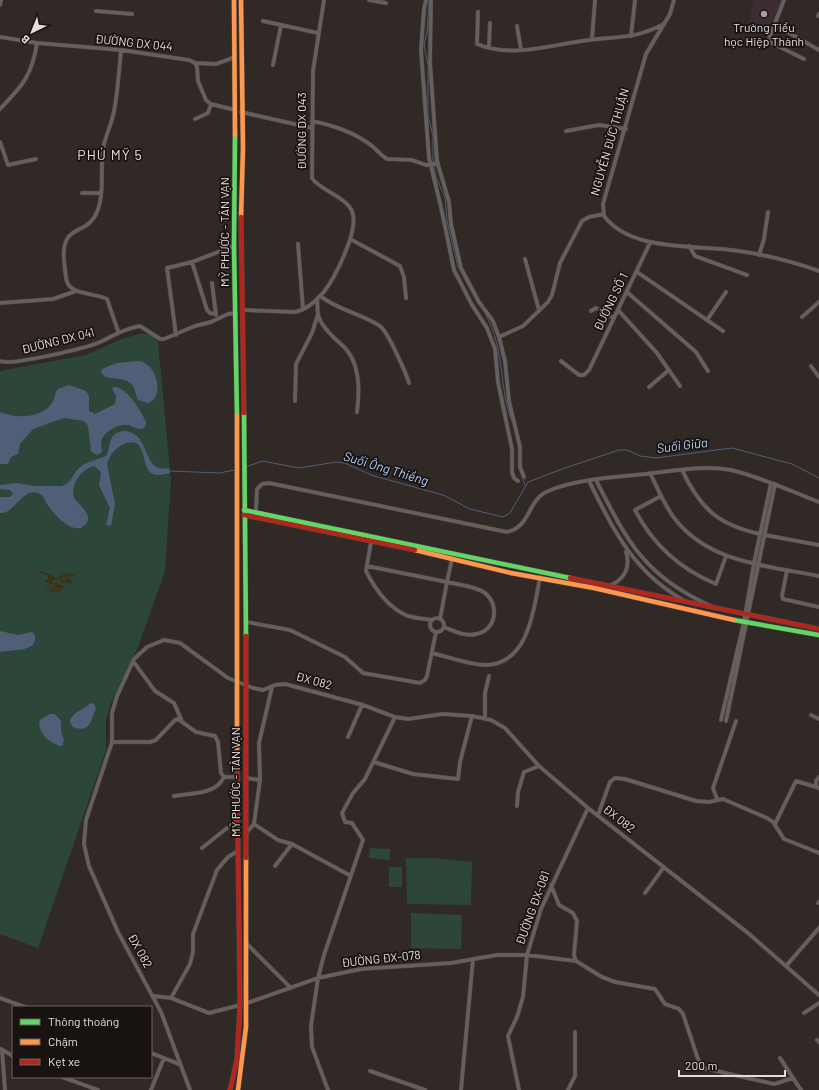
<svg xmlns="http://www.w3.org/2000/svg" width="819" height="1090" viewBox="0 0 819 1090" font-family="Barlow,sans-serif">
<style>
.education{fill:#3d2c34}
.green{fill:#2d463a}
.sand{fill:#3a3215}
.water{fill:#505f77}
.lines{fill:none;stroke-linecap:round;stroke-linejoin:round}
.stream{stroke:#505f77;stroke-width:1}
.street-casing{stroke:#4d4743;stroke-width:4.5}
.fast-casing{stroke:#4d4743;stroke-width:5.5}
.slow-casing{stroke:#4d4743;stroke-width:5.5}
.jam-casing{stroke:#4d4743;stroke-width:5.5}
.street{stroke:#655f5f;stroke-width:3.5}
.fast{stroke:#63d668;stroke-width:4.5}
.slow{stroke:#ff974d;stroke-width:4.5}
.jam{stroke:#b3261e;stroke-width:4.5}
.poi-dot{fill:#a79e9a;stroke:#181210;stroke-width:1.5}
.labels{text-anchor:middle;stroke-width:3.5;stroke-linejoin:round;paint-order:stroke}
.poi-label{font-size:12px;fill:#e6ddd9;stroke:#181210}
.street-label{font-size:12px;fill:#e6ddd9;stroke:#181210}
.water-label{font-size:13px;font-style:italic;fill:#b7cff7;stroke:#181210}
.quarter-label{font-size:14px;letter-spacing:1px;fill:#efddd5;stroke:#181210}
</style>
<rect width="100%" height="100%" fill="#312926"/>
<path class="education" d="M750 0H783L771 31 748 24 754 2Z"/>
<path class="green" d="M139 334H150L158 342 171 480 165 571 138 647 110 705 106 720V750L38 948 0 934V371L86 355 122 339Z
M370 848 390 849V860L369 858Z
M406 858H435L472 862 471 905 407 904Z
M389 867H402V887H389Z
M411 913 462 915 461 949 411 948Z"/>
<path class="sand" d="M41 571 57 578 66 573 75 575 74 577 68 576 62 578 63 580 69 578 72 581 71 584 66 582 61 583 60 579 54 580 51 585 44 581 48 579V576L39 572Z
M55 582 60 585H68L62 587 63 589 57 593 53 591 51 593 44 586 50 591 52 590 45 583 55 590 60 589 61 588 56 589 53 587Z"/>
<path class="water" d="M138 361C156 362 166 396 148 403L138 400C135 394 136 387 130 383 122 376 106 382 101 372L102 369 117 363Z
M69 385 86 391 89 396V411L95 414 115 404 116 396 112 389 114 387C126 386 142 412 146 422L145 427C138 432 134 426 127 425 117 424 103 432 101 442 101 446 102 449 102 452L97 455 91 451 88 426 84 421 64 418 33 429 20 444 18 454 11 457 8 464H0V412C16 419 42 418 52 403 56 398 54 393 58 389Z
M124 431C152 432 141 475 169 468L170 473C166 474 161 475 157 475 142 475 147 449 136 443 123 439 110 453 107 464L115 504 111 526 106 525 110 508 99 485 101 472 94 466C81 469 70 485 74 498 80 507 98 517 81 528 68 531 54 514 47 504 45 501 44 496 40 494 23 485 14 515 0 513V497H10L13 494 10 490 0 489V485L17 483 35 486H62L69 482 78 469 84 464 106 456C112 445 107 433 124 431Z
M0 631 18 635 32 632 35 635C38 653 11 649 0 652Z
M90 703 94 704 96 708C91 719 91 734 73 727L70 723C71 710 84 712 90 703Z
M50 714H55L61 721V731L64 740 62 746C51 745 36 732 40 720Z"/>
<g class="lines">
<path class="stream" d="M429 0 427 33 424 45 428 65V116L433 136V159L436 177 445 198 447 221 458 267 477 302
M486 315C506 352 498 388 513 425
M518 464 525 485
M246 467 262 461 299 468 336 462 345 463 371 475 443 495 470 509 503 517 510 513 528 482 565 468 619 450H627L640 456 656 458 732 448 792 464 819 478
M169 471 219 473 235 470"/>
<g class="street-casing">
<path id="street" d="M369 0 386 3
M426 0 424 9 421 50 429 158 441 207 454 270 472 305 487 328 495 349 498 382 512 449V472L514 478 518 481
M431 0 430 62 437 161 449 202 451 224 461 268 479 302 493 321 499 337 523 326 548 302 552 295 560 263 582 221 589 217 604 214
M674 0 670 14 646 54 603 204 604 216C632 253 698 244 739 251 766 255 794 262 819 271
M784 0 768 41 804 59
M0 5 1 0
M96 11 132 14
M478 12 477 44C512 59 553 44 589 40 620 36 635 39 664 24
M818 16 819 14
M263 21 318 33
M775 25 819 50
M517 26 521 50
M631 36 635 0
M0 37 37 43 121 50 189 60 195 63 197 67 198 81 206 100 211 104 235 110
M592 39 595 0
M489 47 490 23
M195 63 216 64 235 57
M273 65 281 25
M0 109C22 86 32 76 37 43
M241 112 312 128
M195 119 208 113 211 104
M312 121C332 125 351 131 368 143 375 147 380 155 387 159L412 160 426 165 438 163
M566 131 599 125 626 129
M0 142 8 165 36 159
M82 193H101
M352 240 400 266 404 277 406 298
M298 244 303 309
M689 246 695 256 747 275
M759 255 764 239 768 212
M525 259 539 310
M192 262 207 310 210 313 216 314
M637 272 723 331
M212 283 216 315
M628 293 696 352 708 371
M320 296C338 310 362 314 380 326 388 332 406 373 409 383
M317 299C318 304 317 310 318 314 320 325 335 339 342 345 360 361 360 390 357 412
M0 303 53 299 76 291
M243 310 295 312C306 310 316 301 323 293 335 278 360 229 352 211 346 197 318 189 312 178L313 71 324 0
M618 310 657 353 680 386
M591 311 596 308 614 318
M802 317 819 302
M707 320 726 292
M118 331 107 299C95 293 72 295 67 282 65 275 65 267 64 260 61 222 87 237 97 212 105 192 100 169 103 149 105 136 112 124 114 111 118 91 119 70 121 50
M176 335 167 268 192 262 234 246
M499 337 505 361 509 401 520 447V467L524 477
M0 361C11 366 87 348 100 342 115 335 123 329 140 326L160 339H164L195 326 211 322 228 314 236 313
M561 361 579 375H584L589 370 650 243
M811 366 819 377
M649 387 669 370
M295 401 296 364 312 333 318 314
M682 470C700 508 718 525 760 534
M650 473C658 489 664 505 675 519 709 563 768 566 819 576
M596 480C628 543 645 577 713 607
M589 481C614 531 634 573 685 601
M661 496 635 510C653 545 680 569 716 584L726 556
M256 512 257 489 262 484 269 483 507 532C531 527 527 500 548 491 576 479 615 477 646 474 674 471 703 465 731 470 761 477 790 491 819 502
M765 535 819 545
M371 542 366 571C375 589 388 608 408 616 415 618 425 619 432 620
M367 566 447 582 452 559
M787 570 782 596 783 599 819 607
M609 586C624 580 631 568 626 552
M430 625a7 7 0 1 1 14 0a7 7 0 1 1-14 0Z
M440 619 447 582C459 585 476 586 485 593 500 605 496 631 476 634 466 637 454 631 444 627
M246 622 290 630 345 657 363 673 420 683 425 680 427 676 436 632
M432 653C449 657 469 665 486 665 529 664 534 608 540 577
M133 661 155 691 174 703 181 719
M272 687 259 743 260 780 254 824 278 840 292 844
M811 715 819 719
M485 718V693L489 676
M721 720 744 622 754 563 771 483
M726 721 775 484
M348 737 362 705
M112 742H150L156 740 175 720 178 719 196 732 215 736 218 742 221 773 224 777H237
M374 762 413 774 458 779 460 762 472 716
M819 777 816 781V787L819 788
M246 778 260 780
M174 796C191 793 216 795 224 777
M717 799 713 788 736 721
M517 806 518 792 524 772 539 766
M598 815 610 782 615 778 625 779 696 801 709 802 723 799 767 818 773 822 784 839 819 853
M775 824 796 781 816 787
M246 833 254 824
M202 848 237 820
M275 866 292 844 351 876
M551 885 559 905 573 913 577 921 574 955 576 961
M645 893 664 867
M818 903 819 902
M246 943 291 988
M786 966 819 928
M154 996 171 998 209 1013 240 1005
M0 998 25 1007
M171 998 190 964 193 952V934L217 870 228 857 238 851
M247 1003 318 978 361 969 451 963 497 955H527L576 961 602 977 615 982 655 989 665 1004 679 1009 683 1014 698 1059 703 1068 774 1084 793 1078 801 1090
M804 1013 819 1003
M817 1040 819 1042
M1 1049 13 1056
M2 1050 5 1090
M151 1053 179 1064
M780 1058 793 1078
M370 1071 425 1090
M62 1077 98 1090
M151 1090 164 1058
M190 1090 161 1012 118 932 89 866 84 844 86 820 112 742V713L117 696 134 659 147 647 164 640 180 643 228 678 253 688 263 690 275 685 285 684 363 705 395 717 408 719 443 714 472 716 491 720 505 728 539 766 588 808 748 933 819 995
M328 1090 312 1047 311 1026 318 978 324 955 363 840 352 823 345 822 342 813 353 793 365 779 395 717
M461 1090 473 959
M519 1090 508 1036 517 1017 523 997 527 955 541 909 588 808
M568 1090 575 1076V1032"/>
</g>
<g class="fast-casing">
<path id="fast" d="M235 135 234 246 237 416
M244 413 246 636
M244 510 570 578
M734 620 819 635"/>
</g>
<g class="slow-casing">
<path id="slow" d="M234 0 235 135
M241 217 243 148 241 0
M237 416V766
M415 550 511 573 594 588 734 620
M238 1090 246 1027V858"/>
</g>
<g class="jam-casing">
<path id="jam" d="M241 217 244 413
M244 515 415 550
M570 578 819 629
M246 636V858
M230 1090 237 1059 240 1005 237 766"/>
</g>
<use href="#street" class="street"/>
<use href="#fast" class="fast"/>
<use href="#slow" class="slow"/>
<use href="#jam" class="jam"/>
</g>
<circle class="poi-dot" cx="764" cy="14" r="4"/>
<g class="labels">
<g class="poi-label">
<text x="764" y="32">Trường Tiểu<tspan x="764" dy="14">học Hiệp Thành</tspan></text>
</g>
<g class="street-label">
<text transform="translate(134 43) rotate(6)" y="4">ĐƯỜNG DX 044</text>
<text transform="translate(302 131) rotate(-90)" y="4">ĐƯỜNG DX 043</text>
<text transform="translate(610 142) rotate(-74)" y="4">NGUYỄN ĐỨC THUẬN</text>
<text transform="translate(225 232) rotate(-90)" y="4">MỸ PHƯỚC - TÂN VẠN</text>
<text transform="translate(611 302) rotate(-64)" y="4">ĐƯỜNG SỐ 1</text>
<text transform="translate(58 341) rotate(-14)" y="4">ĐƯỜNG DX 041</text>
<text transform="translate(314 681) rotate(15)" y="4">ĐX 082</text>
<text transform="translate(236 782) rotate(-90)" y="4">MỸ PHƯỚC - TÂN VẠN</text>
<text transform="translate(619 819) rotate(38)" y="4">ĐX 082</text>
<text transform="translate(533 908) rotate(-70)" y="4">ĐƯỜNG ĐX-081</text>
<text transform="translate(140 951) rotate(61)" y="4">ĐX 082</text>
<text transform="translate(381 959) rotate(-6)" y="4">ĐƯỜNG ĐX-078</text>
</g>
<g class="water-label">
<text transform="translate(682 445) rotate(-7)" y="5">Suối Giữa</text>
<text transform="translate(386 468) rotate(17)" y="5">Suối Ông Thiềng</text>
</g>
<g class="quarter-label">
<text x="110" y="160">PHÚ MỸ 5</text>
</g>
</g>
<rect x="12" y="1006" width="140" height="72" fill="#181210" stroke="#6a6360"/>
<rect x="20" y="1019" width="20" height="6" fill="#63d668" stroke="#6a6360"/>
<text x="48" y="1026" font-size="12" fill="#e6ddd9">Thông thoáng</text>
<rect x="20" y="1039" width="20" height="6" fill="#ff974d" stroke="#6a6360"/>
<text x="48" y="1046" font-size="12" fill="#e6ddd9">Chậm</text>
<rect x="20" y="1059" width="20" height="6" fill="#b3261e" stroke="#6a6360"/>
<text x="48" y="1066" font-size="12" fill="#e6ddd9">Kẹt xe</text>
<g transform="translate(32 32) rotate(223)" stroke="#181210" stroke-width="3" paint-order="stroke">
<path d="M0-3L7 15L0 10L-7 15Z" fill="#e6ddd9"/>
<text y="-6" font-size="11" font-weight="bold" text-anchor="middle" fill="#e6ddd9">B</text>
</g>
<path d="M679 1070v6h106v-6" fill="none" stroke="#e6ddd9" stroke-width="2"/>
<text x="685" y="1070" font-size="12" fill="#e6ddd9" stroke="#181210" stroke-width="3" paint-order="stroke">200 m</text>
</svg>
